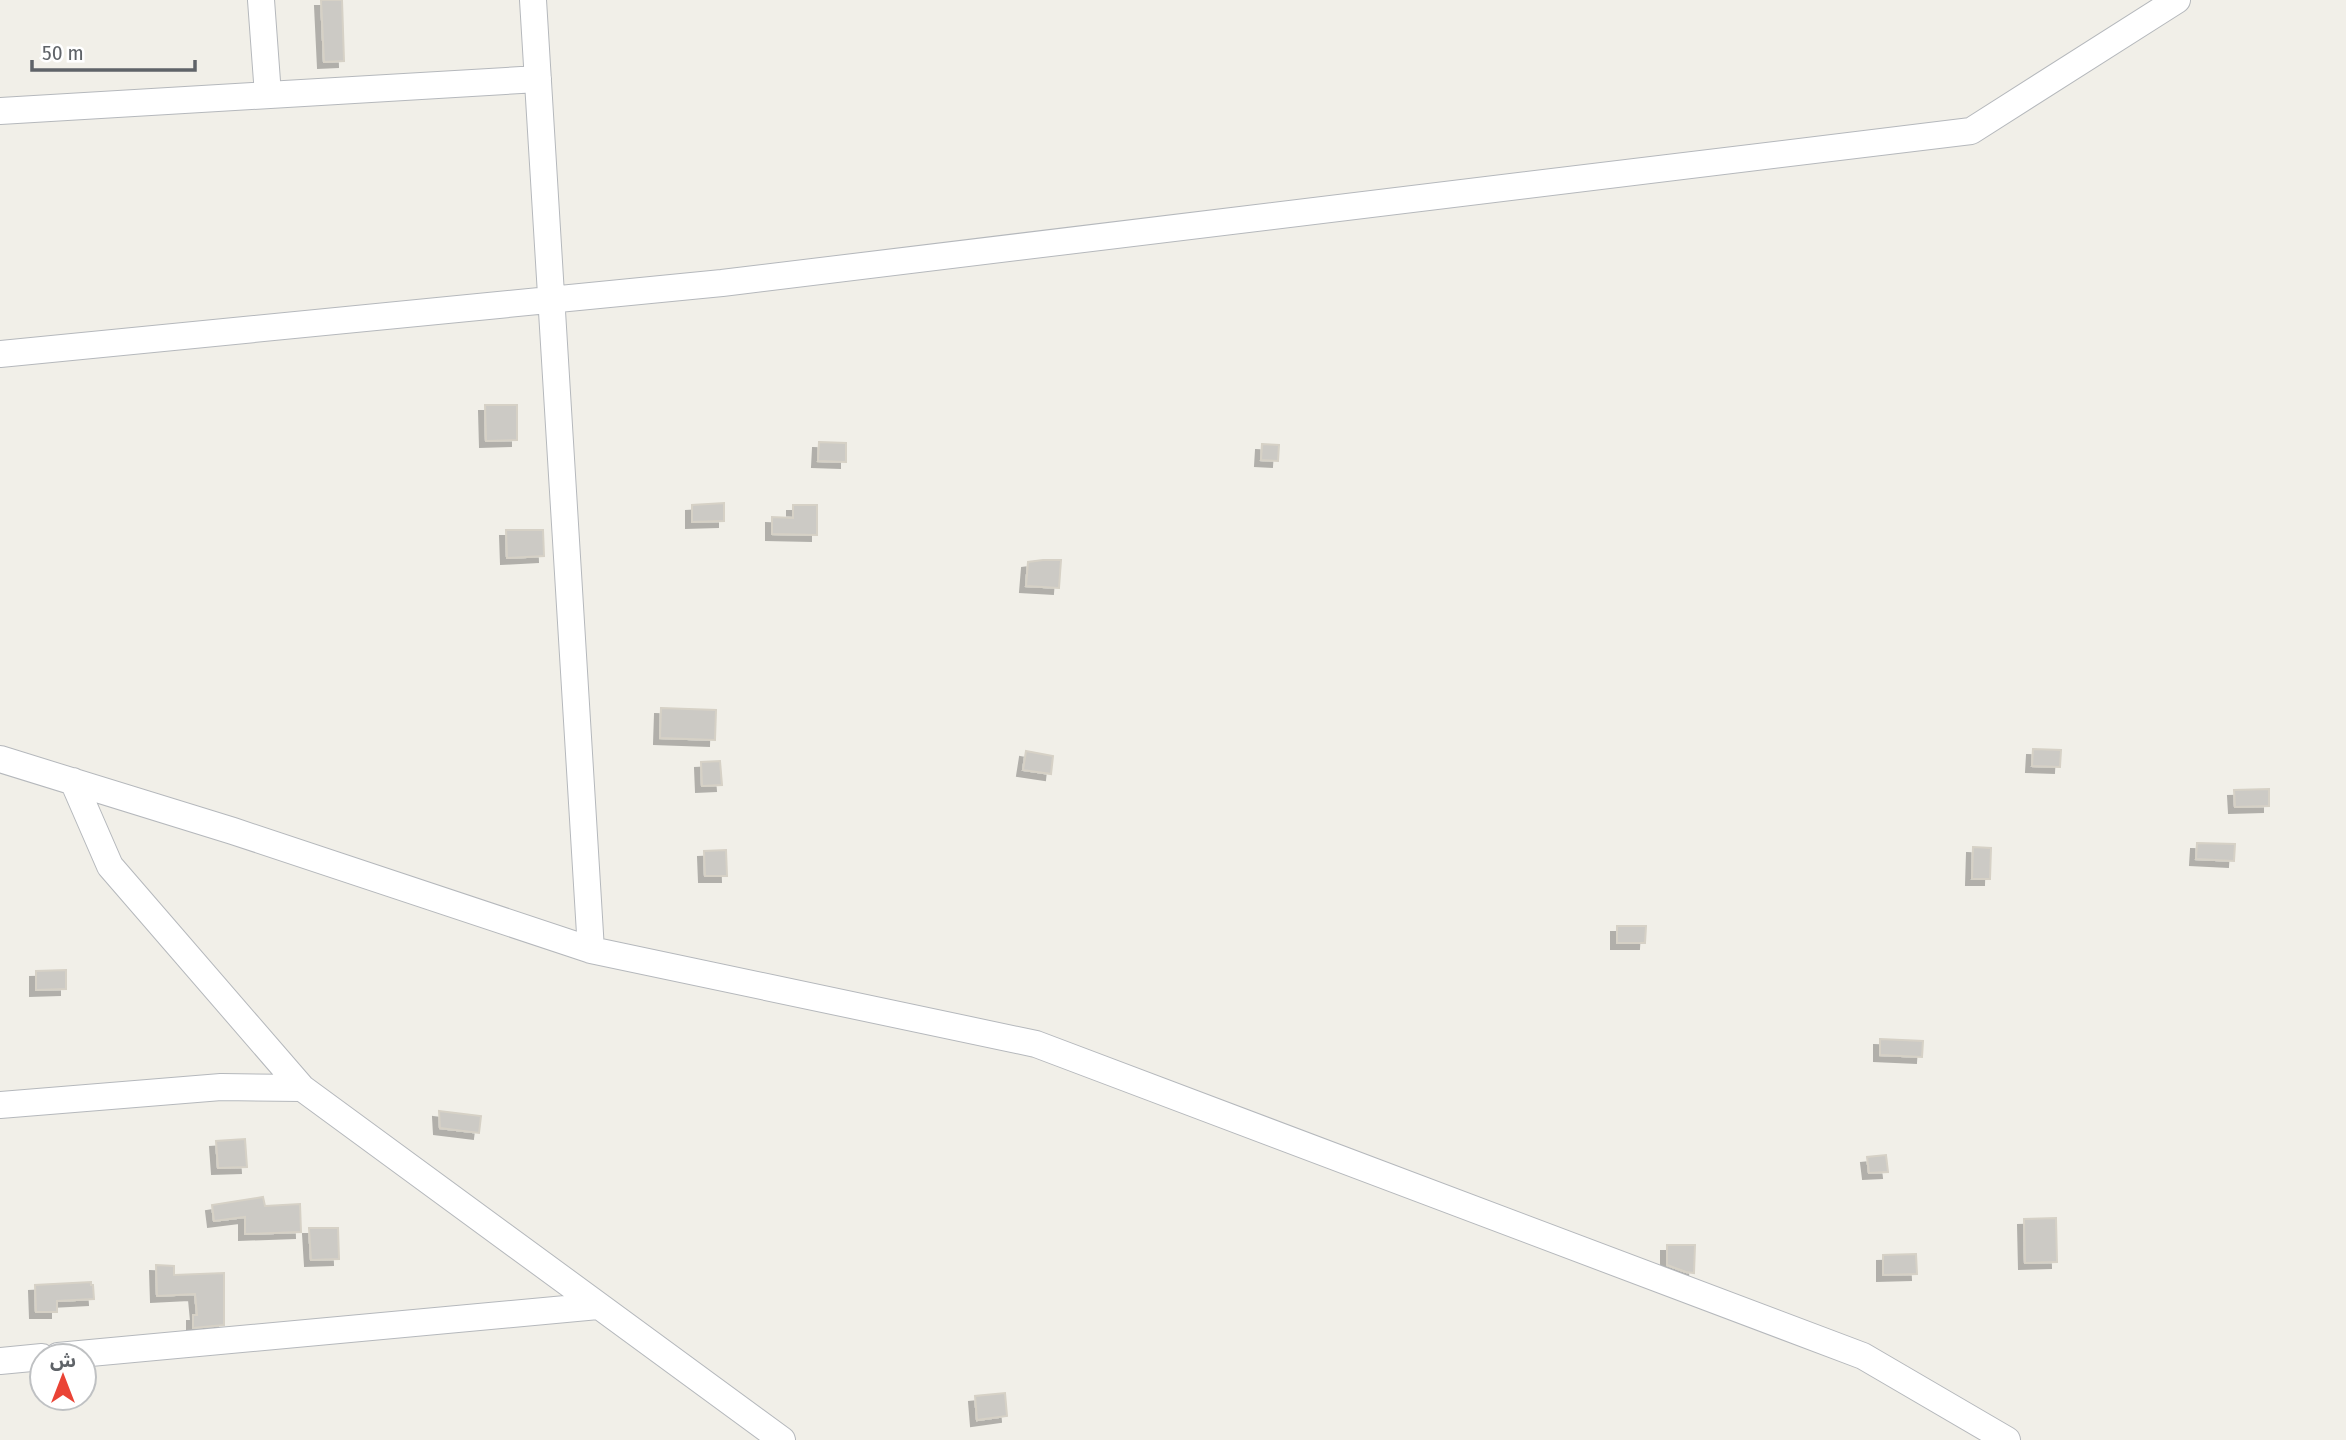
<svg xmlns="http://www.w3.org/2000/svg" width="2346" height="1440" viewBox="0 0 2346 1440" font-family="'Fira Sans Condensed','Noto Sans Arabic',sans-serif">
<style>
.building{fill:#cccac5;stroke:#d6d1c6;stroke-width:2;filter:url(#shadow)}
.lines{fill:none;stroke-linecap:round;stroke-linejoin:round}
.minor-casing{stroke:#b5b8bc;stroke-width:28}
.minor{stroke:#fff;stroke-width:26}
</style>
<defs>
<filter id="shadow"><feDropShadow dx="-6" dy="6" stdDeviation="0" flood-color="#0004"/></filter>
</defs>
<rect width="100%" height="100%" fill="#f1efe8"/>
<path class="building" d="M321 0H342L344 61 324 62Z
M485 405H517V440L486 441Z
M819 442 846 443V462L818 461Z
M1262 444 1279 445 1278 461 1261 460Z
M724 503V521L692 522V505Z
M793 505H817V535L772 534V517L793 518Z
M506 530H543L544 556 507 558Z
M1043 560H1061L1059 588 1026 586 1028 562Z
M661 708 716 710 715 740 660 738Z
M2033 749 2061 750 2060 767 2032 766Z
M1026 751 1053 756 1051 774 1023 770Z
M720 761 722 785 702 786 701 762Z
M2269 789V806L2235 807 2234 790Z
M2197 843 2235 844 2234 861 2196 859Z
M1973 847 1991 848 1990 879H1972Z
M726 850 727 876H705L704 851Z
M1617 926H1646L1645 943H1617Z
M66 970V989L36 990V971Z
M1880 1039 1923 1041 1922 1057 1880 1055Z
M439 1111 481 1116 479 1133 440 1128Z
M245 1139 247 1167 218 1168 216 1141Z
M1886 1155 1888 1172 1869 1173 1867 1157Z
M263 1197 265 1206 300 1204 301 1232 245 1234V1217L214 1221 212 1205Z
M2056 1218 2057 1262 2025 1263 2024 1219Z
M309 1228H338L339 1259 311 1260Z
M1667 1245H1695L1694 1273 1686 1272 1667 1265Z
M1916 1254 1917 1274 1883 1275V1255Z
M156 1265 174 1266V1275L224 1273V1325L193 1328V1315H197L195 1294 157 1296Z
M91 1282V1285H93L94 1299 57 1301V1312H36L35 1285Z
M1005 1393 1007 1416 977 1420 975 1396Z"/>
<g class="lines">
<g class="minor-casing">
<path id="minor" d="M261 0 268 95
M533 0 591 950
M0 111 538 79
M0 354 722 283 1971 131 2177 0
M0 759 233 831 591 950 1036 1044 1863 1356 2007 1440
M73 781 110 866 302 1088 782 1440
M0 1105 221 1087 302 1088
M58 1356 598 1306
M0 1361 42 1357"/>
</g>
<use href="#minor" class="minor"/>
</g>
<g transform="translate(63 1377)"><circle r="33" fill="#ffffff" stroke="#bfc1c3" stroke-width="2"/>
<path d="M0-5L12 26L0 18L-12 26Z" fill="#ea4335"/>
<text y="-10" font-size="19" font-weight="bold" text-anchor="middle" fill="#5f6368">ش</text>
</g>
<path d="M32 60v10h163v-10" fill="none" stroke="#5f6368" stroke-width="3.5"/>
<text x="42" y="60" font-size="21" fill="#5f6368" stroke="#ffffff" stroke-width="5" paint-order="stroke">50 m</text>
</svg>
